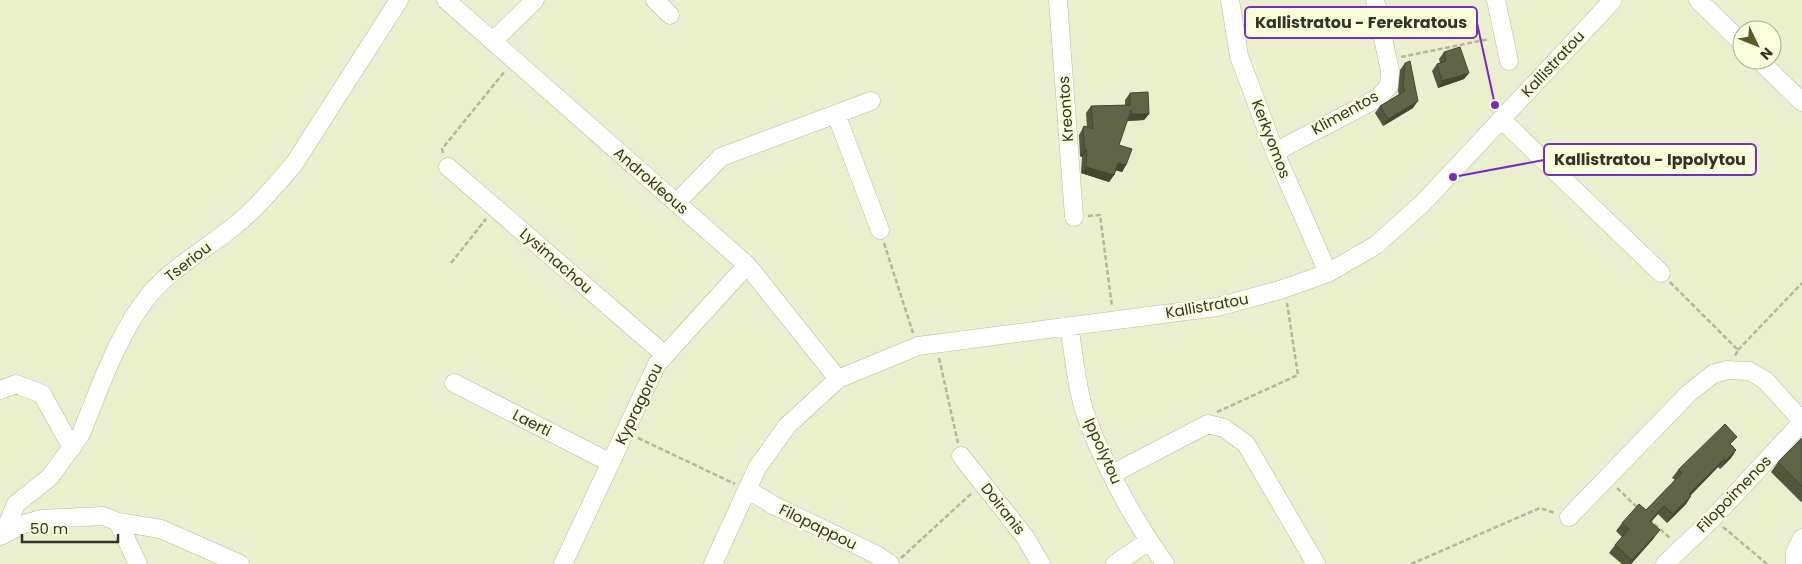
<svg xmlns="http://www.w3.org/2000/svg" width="1802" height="564" viewBox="0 0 1802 564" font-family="Poppins,sans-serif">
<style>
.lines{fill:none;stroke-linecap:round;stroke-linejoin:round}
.minor-casing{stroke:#b8bc9b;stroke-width:19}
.path{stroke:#b3b79b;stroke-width:2.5;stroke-dasharray:5 2.5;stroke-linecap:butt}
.minor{stroke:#fff;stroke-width:18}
.wall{fill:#53573d}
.shaded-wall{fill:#444732}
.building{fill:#616547;stroke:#444732}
.labels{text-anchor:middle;stroke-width:5;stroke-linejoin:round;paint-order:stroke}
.street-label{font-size:15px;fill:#333427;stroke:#f8fdda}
.leader{fill:none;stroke:#7b2cbf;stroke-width:2}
.callout-dot{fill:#7b2cbf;stroke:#f8fdda;stroke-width:2}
.callout{fill:#f8fdda;stroke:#7b2cbf;stroke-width:2}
.callout-label{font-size:16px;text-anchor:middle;font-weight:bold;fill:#333427}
</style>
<rect width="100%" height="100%" fill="#eaefcd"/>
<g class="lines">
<g class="minor-casing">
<path id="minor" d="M446 0 747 265 838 379
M655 0 670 15
M1058 0 1074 217
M1230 0 1239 56 1275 152 1328 273
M1496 0 1509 61
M1698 0 1742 43
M493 41 535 0
M1759 60 1802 102
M836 114 880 230
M1501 119 1661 273
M1275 152 1378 98 1389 86 1390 71 1375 0
M448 167 665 355
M676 203 721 157 871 101
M1069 326C1074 354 1076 386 1085 413 1104 466 1133 519 1165 564
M454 383 611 463
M0 390 16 384 42 394 72 448
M961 456 1025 537 1041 564
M1112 474 1208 424 1224 428 1246 444 1316 564
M747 489 773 505 875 554 890 564
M1569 517 1689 393 1713 374 1727 370 1749 371 1765 380 1802 421
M118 522 138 564
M3 535 21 525 41 519 103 516 118 522 161 529 240 564
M0 536 3 535 16 504 50 477 81 434C99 389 119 331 150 294 173 267 206 249 233 227 256 209 275 186 294 164L399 0
M563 564 657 364 747 265
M713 564 757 468 787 426 838 379 918 346 1217 307 1280 290 1328 273 1376 245 1423 203 1613 0
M1115 564 1149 541
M1665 564 1713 518 1802 422
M1795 564V552L1802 538"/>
</g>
<path class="path" d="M1401 57 1489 39
M443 153 442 149 505 71
M1088 216 1100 215 1112 307
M884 243 913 333
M451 263 486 219
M1670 282 1738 350 1735 356
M1738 350 1802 283
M939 358 958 443
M1217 412 1298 375 1287 303
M638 438 735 484
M1617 488 1638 508
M1649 519 1671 539
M1723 527 1767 564
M901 558 973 492
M1411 564 1540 508 1555 513"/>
<use href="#minor" class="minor"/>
</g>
<path class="wall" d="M1444 52 1469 73 1464 79 1438 88 1432 71 1437 64 1440 63 1439 59Z
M1405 63 1413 108 1383 126 1375 113 1380 106 1399 95 1398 91 1400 70Z
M1130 93 1149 114 1144 120 1127 121 1119 145 1126 165 1122 172 1116 170 1114 175 1109 182 1081 173 1082 157 1080 156 1079 135 1084 126 1087 127 1086 113 1091 106 1125 105V100Z
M1802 438V501L1801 502 1771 472 1778 462Z
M1732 445 1736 450 1731 458 1720 469 1718 467 1691 495V496L1686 504 1667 523 1658 514 1651 522 1654 538 1631 564H1622L1609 553 1615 545 1622 537 1616 531 1622 523 1646 510 1675 480 1672 478 1678 470Z"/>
<path class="shaded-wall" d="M1469 73 1464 79 1438 88 1442 81Z
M1418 101 1413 108 1383 126 1388 119Z
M1131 114H1149L1144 120 1126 121Z
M1085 150H1087L1082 157 1080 156Z
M1118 163 1126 165 1122 172 1114 170Z
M1086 167 1114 175 1109 182 1081 173Z
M1736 450 1731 458 1720 469 1725 461Z
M1724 459 1718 467 1684 502 1689 494Z
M1691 496 1686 504 1667 523 1673 514Z
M1664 506 1658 514 1644 529 1650 521Z
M1660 530 1654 538 1631 564H1630Z"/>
<path class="building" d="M1460 47 1469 73 1442 81 1437 64 1446 61 1444 52Z
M1410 61 1418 101 1388 119 1380 106 1405 91 1403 84 1405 63Z
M1148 92 1149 114H1131V110L1119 145 1132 149 1126 165 1118 163 1114 175 1086 167 1087 150H1085L1083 128 1084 126 1093 129 1091 106 1130 105V93Z
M1725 424 1737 437 1730 444 1736 450 1725 461 1724 459 1689 494 1691 496 1673 514 1664 506 1650 521 1660 530 1632 560 1615 545 1629 529 1622 523 1639 504 1646 510 1682 473 1678 470Z
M1802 438V486L1778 462Z"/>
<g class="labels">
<g class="street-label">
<text transform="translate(1553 64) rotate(-47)" y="5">Kallistratou</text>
<text transform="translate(1066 109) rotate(-94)" y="5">Kreontos</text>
<text transform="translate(1345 113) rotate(-29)" y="5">Klimentos</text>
<text transform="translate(1271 139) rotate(69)" y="5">Kerkyomos</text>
<text transform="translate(651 181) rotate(41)" y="5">Androkleous</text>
<text transform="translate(556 261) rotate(41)" y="5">Lysimachou</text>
<text transform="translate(188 262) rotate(-38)" y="5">Tseriou</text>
<text transform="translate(1207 306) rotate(-10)" y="5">Kallistratou</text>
<text transform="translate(639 404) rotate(-64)" y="5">Kypragorou</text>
<text transform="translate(532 423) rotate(27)" y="5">Laerti</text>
<text transform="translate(1103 451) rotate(66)" y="5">Ippolytou</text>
<text transform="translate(1734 494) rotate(-46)" y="5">Filopoimenos</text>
<text transform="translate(1003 509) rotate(52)" y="5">Doiranis</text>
<text transform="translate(818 527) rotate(26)" y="5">Filopappou</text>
</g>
</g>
<path class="leader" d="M1495 105L1477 23M1453 177L1544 160"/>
<g class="callout-dot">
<circle cx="1495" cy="105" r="5"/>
<circle cx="1453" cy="177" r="5"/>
</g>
<g class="callout">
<rect x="1245" y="7" width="232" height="31" rx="5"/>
<rect x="1544" y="144" width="212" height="31" rx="5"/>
</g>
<g class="callout-label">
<text x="1361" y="28">Kallistratou - Ferekratous</text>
<text x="1650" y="165">Kallistratou - Ippolytou</text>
</g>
<g transform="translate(1757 45) rotate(133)"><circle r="24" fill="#f8fdda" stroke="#a9ad92"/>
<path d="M0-4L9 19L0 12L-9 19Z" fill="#575b29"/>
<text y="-8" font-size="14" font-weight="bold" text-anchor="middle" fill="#333427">N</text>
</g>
<path d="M22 534v8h96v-8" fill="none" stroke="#333427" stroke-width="2.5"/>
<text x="30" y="534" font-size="15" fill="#333427" stroke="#f8fdda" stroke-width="4" paint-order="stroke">50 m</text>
</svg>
